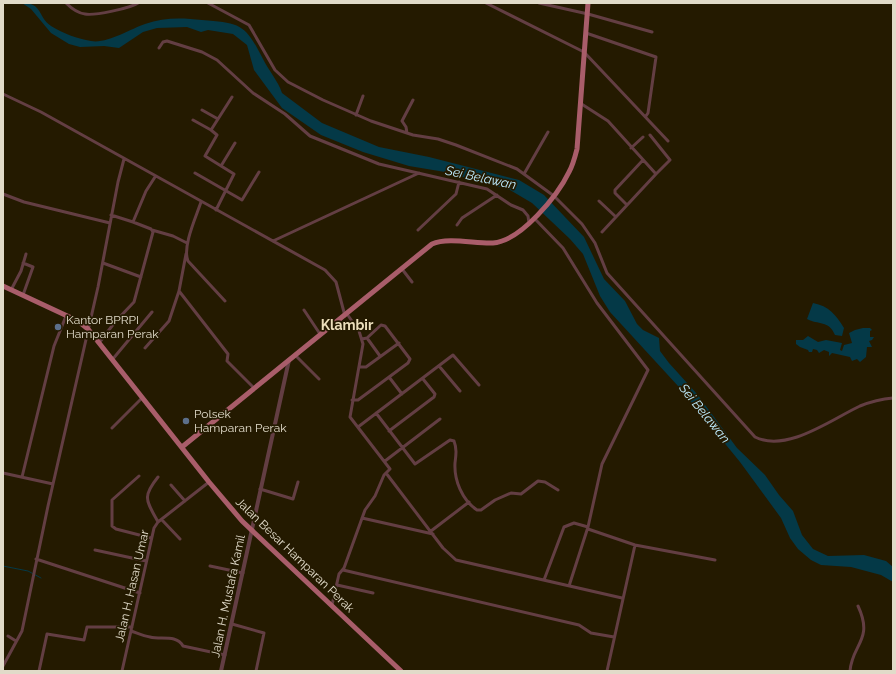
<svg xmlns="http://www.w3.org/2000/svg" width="896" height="674" viewBox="0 0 896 674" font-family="Raleway,sans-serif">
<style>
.water{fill:#043947}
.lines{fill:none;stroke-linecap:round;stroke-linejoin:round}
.stream{stroke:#043947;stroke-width:1}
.minor{stroke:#633e43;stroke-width:3}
.tertiary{stroke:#633e43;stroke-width:4}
.primary{stroke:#a95d6a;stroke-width:5}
.service-dot{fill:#5c6f8a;stroke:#241a00;stroke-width:1.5}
.labels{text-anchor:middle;stroke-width:3.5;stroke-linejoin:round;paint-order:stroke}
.poi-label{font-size:12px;fill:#e1dbc9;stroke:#241a00;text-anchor:start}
.street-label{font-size:12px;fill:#e1dbc9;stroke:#241a00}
.water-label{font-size:13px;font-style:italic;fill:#bdeafb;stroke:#241a00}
.quarter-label{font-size:14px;font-weight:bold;fill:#ecdfbb;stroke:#241a00}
</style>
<rect width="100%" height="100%" fill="#241a00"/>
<path class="water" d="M22 3C43 3 37 16 51 26 62 33 78 39 91 41 107 44 130 29 145 24 164 17 183 18 202 20 241 23 245 24 263 59 269 71 278 81 282 93L322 123 379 147 429 157 519 180 544 195 584 237 604 279 625 301 637 324 643 330 659 338 660 351 669 363 697 394 737 448 765 475 779 495 793 511 802 535 813 549 828 556 864 555 886 561 893 567V582L881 575 851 567 821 565 811 560 798 549 790 538 781 518 740 462 678 386 610 312 600 296 583 254 570 239 532 203 510 190 445 172 409 166 363 152 321 135 282 108 254 70 247 45 233 34 208 30 201 32 187 27 157 28 143 32 119 48 104 46 80 47 69 44 51 33 31 9Z
M813 303C829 306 836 315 844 328L842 336 835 335C829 320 818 325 807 319Z
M863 328H870L872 330 870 331V337H874L872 340 869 341 872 347H867L866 357 860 362 857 359 852 361 850 357 832 353 829 356V352L824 350 819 353 817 350 813 349 812 352H809L808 350 800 347 796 344V340H803L808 336 818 342 826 340 842 343 840 350 842 351 844 345 852 343 849 333 855 330Z"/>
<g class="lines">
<path class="stream" d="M3 566 28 571 41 578"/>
<path class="minor" d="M66 3C71 8 77 13 85 14 94 16 131 8 138 3
M208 3 249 25 275 70 288 82 323 100 371 121 413 135 438 139 456 145 517 169 554 196 582 224 595 243 607 273 755 437C787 453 832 419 860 406 870 402 882 399 893 398
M486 3 584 52 668 141
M539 3 588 14 652 32
M586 33 656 57 648 113 646 116
M159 48 163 42 167 41 202 52 217 60 253 93 285 114 310 136 379 164 487 189 511 205 523 210 528 216 529 223
M3 94 41 112 325 270 336 282 345 316
M580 103 608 121 656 174 670 160 650 135
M202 110 218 119
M356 115 363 96
M193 120 211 130
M407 133 406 127 402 121 413 100
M631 148 643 137
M221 166 235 143
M195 173 242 200 259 172
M524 174 548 132
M3 194 24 202 110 223
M599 201 616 217
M201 202C196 217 182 247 188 261L225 301
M627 205 615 193V190L643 160
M216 210 234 174 205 156 217 135 211 130 232 97
M111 215 133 222
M534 218 563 248 597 303 648 370 602 464 588 527 569 586
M457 225 462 218 497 195
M152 230 173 236 187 243
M418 230 456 194 459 182
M602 232 656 174
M273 241 419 173
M186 254 179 291 228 354 227 361 254 388
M103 263 141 277
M402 269 412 282
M11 290 21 271 26 254
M23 295 33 267 23 263
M304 310 320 334
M367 338 380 356
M99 343 115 322 134 302 153 232 151 229 133 222 146 191 155 177
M145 348 169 321 179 291
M295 355 319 379
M112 360 152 312
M439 366 460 391
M359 367H366L399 343
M389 377 402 394
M352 400H358L408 363 410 359 385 326 381 325 367 338 362 339
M376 413 415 464 450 440 454 441C457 449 456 455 455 463 454 480 462 500 477 510H481L495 500 511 493 521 494 538 481 545 482 558 490
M358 427 453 355 479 385
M112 428 142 398
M389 431 434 397 435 394 423 379
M385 461 440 419
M3 473 53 484
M386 473 443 548 456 560 622 598
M139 476 112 500V526L116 529 151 538
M22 477 54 346 66 316
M171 485 185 501
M260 489 293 499 298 482
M362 518 433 534
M162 520 180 539
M158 522C146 500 142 497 158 477
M588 529 635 545 715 560
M431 531 469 502
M95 550 146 561
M36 559 140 593
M210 566 243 573
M343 570 579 625 591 633 614 637
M544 580 564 527 574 523 588 527
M337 585 373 593
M332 605 339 574 344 568 365 510 375 496 384 475 390 469 350 417 363 344 359 331 347 314
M232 624 264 633 256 671
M131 631C137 633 143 636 150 637 161 640 176 634 183 646L225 655
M8 636 16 641
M3 666 22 631 48 506 98 287 118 182 124 159
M39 671 47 634 84 640 87 627H132
M122 671 154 528 158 522 209 482
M607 671 635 545
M850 671C852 644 874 640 858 606"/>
<path class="tertiary" d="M221 671 289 360"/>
<path class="primary" d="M3 286 78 321 88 329 209 482 242 521 401 671
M182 447 432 244C448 237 476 244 493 243 521 241 558 195 569 172 573 165 575 157 577 149L588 3"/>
</g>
<g class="service-dot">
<circle cx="58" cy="327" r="4"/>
<circle cx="186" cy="421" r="4"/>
</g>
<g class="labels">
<g class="poi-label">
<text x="66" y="324">Kantor BPRPI<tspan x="66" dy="14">Hamparan Perak</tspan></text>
<text x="194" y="418">Polsek<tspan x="194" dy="14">Hamparan Perak</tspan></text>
</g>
<g class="street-label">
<text transform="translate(295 555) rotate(44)" y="4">Jalan Besar Hamparan Perak</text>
<text transform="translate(132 586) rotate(-77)" y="4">Jalan H. Hasan Umar</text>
<text transform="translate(228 596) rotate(-78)" y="4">Jalan H. Mustafa Kamil</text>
</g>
<g class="water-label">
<text transform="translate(481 177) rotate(12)" y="5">Sei Belawan</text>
<text transform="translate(705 413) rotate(51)" y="5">Sei Belawan</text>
</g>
<g class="quarter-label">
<text x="347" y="330">Klambir</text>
</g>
</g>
<rect width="896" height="674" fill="none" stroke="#e1dbc9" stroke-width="8"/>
</svg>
